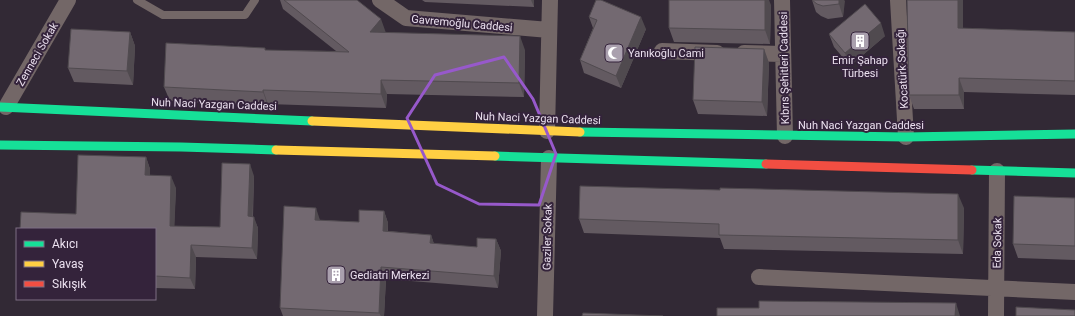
<svg xmlns="http://www.w3.org/2000/svg" width="1075" height="316" viewBox="0 0 1075 316" font-family="Roboto,sans-serif">
<style>
.lines{fill:none;stroke-linecap:round;stroke-linejoin:round}
.lane{stroke:#736767;stroke-width:8}
.street{stroke:#736767;stroke-width:16}
.fast{stroke:#16e098;stroke-width:9}
.slow{stroke:#ffcf43;stroke-width:9}
.jam{stroke:#f24e42;stroke-width:9}
.wall{fill:#635a61}
.shaded-wall{fill:#504a4f}
.building{fill:#736971;stroke:#504a4f}
.marked{fill:none;stroke:#9759cb;stroke-width:3;stroke-linejoin:round}
.labels{text-anchor:middle;stroke-width:4;stroke-linejoin:round;paint-order:stroke}
.street-label{font-size:11px;fill:#ebe0ef;stroke:#34233b}
.poi-label{font-size:11px;fill:#ebe0ef;stroke:#34233b;text-anchor:start}
</style>
<rect width="100%" height="100%" fill="#322935"/>
<g class="lines">
<path class="lane" d="M137 0 163 15H245L255 0"/>
<path class="street" d="M380 0 406 18 549 30
M782 0 785 136
M898 0 906 137
M662 51 717 53
M744 53 783 54
M6 107 68 0
M547 131 550 0
M759 277 1075 292
M545 316 549 158
M996 316 997 171"/>
<path class="fast" d="M0 107 312 121
M580 132 906 137 1075 134
M0 145 181 147 276 150
M495 156 766 164
M972 170 1075 173"/>
<path class="slow" d="M312 121 580 132
M276 150 495 156"/>
<path class="jam" d="M766 164 972 170"/>
</g>
<path class="wall" d="M280 0H357L386 33 525 50 524 97 387 94 386 108 268 104V106L170 101 164 87 266 50 336 51 283 9Z
M422 0H534V7L425 2Z
M812 0H844L843 17 828 19 821 16 816 12Z
M771 5 770 44 674 42 669 28Z
M589 17 646 29 621 88 584 73 580 60 593 28Z
M963 28 1075 32V95L964 92V109H914L909 95Z
M130 32 135 46 133 85 74 82 68 68Z
M829 34 885 36 850 66 834 47Z
M764 49 769 63 767 116 698 114 693 100Z
M146 157 150 169V176L176 188 174 226 220 227 254 176 253 217 258 228 257 259 196 257 195 289 155 288V229L76 214Z
M1075 198V260L1018 258 1013 244Z
M964 208 963 254 724 249 720 238 584 233 579 219Z
M384 211 388 223V231L431 235 434 244 477 247 496 239 501 251 498 288 386 279 384 316H283L280 308 320 220 359 222Z"/>
<path class="shaded-wall" d="M531 0H534V7Z
M765 0H769L771 5 770 44 765 30Z
M839 0H844L845 1 843 17 839 4Z
M958 0H963V42L958 28Z
M641 17 646 29 621 88 616 76Z
M381 19 386 33 370 32Z
M881 23 885 36 850 66 845 53Z
M130 32 135 46 133 85 127 71Z
M520 36 525 50 524 97 519 83Z
M764 49 769 63 767 116 762 102Z
M959 78 964 92V109L959 95Z
M381 80 387 94 386 108 381 94Z
M263 90 268 104V106L263 92Z
M146 157 150 169V187L145 175Z
M250 164 254 176 252 228 248 216Z
M171 176 176 188 174 238 170 226Z
M958 194 964 208 963 254 958 240Z
M316 208 320 220H315Z
M384 211 388 223 387 243 383 231Z
M254 217 258 228 257 259 252 248Z
M431 235 435 247 430 243Z
M496 239 501 251 498 288 494 276Z
M191 245 196 257 195 289 190 278Z
M381 267 386 279 384 316H381L379 313Z
M956 303 960 316H955Z"/>
<path class="building" d="M284 0H357L381 19 370 32 520 36 519 83 381 80V94L263 90V92L164 87 166 43 265 48V50L349 52Z
M596 0H601L641 17 616 76 580 60 597 20 589 17Z
M669 0H765V30L669 28Z
M812 0H839V4L823 6 817 4Z
M907 0H958V28L1075 32V81L959 78V95H909Z
M865 4 881 23 845 53 829 34Z
M71 29 130 32 127 71 68 68Z
M695 47 764 49 762 102 693 100Z
M78 155 146 157 145 175 171 176 170 226 220 227 222 163 250 164 248 216 254 217 252 248 191 245 190 278 155 276V229H20L21 212 76 214Z
M580 186 720 190V188L958 194V240L719 235V224L579 219Z
M1014 196 1075 198V246L1013 244Z
M284 206 316 208 315 220 359 222V210L384 211 383 231 431 235 430 243 477 247V238L496 239 494 276 381 267 379 313 280 308Z
M759 301 956 303 955 316H717V308H759Z
M1016 307 1075 310V316H1016Z
M583 313 663 316H582Z"/>
<path class="marked" d="M504 57 533 99 556 154 539 205 479 204 437 184 407 118 435 75Z"/>
<defs>
<g id="building-square" transform="scale(1)"><rect x="-9" y="-9" width="18" height="18" rx="4" fill="#aaa0ae" stroke="#34233b"/><path d="M-4-6H4V6H1V3H-1V6H-4ZM-2.5-4.3h1.7v1.8h-1.7ZM.8-4.3h1.7v1.8H.8ZM-2.5-1h1.7V.8h-1.7ZM.8-1h1.7V.8H.8Z" fill="#fff"/></g>
<g id="mosque-square" transform="scale(1)"><rect x="-9" y="-9" width="18" height="18" rx="4" fill="#aaa0ae" stroke="#34233b"/><path d="M3.5-4.9A6 6 0 1 0 3.5 4.9A5 5 0 1 1 3.5-4.9Z" fill="#fff"/></g>
</defs>
<g fill-rule="evenodd">
<use href="#building-square" x="860" y="41"/>
<use href="#mosque-square" x="614" y="53"/>
<use href="#building-square" x="336" y="275"/>
</g>
<g class="labels">
<g class="street-label">
<text transform="translate(462 23) rotate(5)" y="4">Gavremoğlu Caddesi</text>
<text transform="translate(37 54) rotate(-60)" y="4">Zenneci Sokak</text>
<text transform="translate(784 68) rotate(-91)" y="4">Kıbrıs Şehitleri Caddesi</text>
<text transform="translate(902 69) rotate(-93)" y="4">Kocatürk Sokağı</text>
<text transform="translate(214 104) rotate(2)" y="4">Nuh Naci Yazgan Caddesi</text>
<text transform="translate(538 118) rotate(2)" y="4">Nuh Naci Yazgan Caddesi</text>
<text x="861" y="129">Nuh Naci Yazgan Caddesi</text>
<text transform="translate(547 237) rotate(-89)" y="4">Gaziler Sokak</text>
<text transform="translate(997 243) rotate(-89)" y="4">Eda Sokak</text>
</g>
<g class="poi-label">
<text x="628" y="57">Yanıkoğlu Cami</text>
<text x="860" y="64" text-anchor="middle">Emir Şahap<tspan x="860" dy="13">Türbesi</tspan></text>
<text x="350" y="279">Gediatri Merkezi</text>
</g>
</g>
<rect x="16" y="228" width="140" height="72" fill="#34233b" stroke="#7d6f83"/>
<rect x="24" y="241" width="20" height="6" fill="#16e098" stroke="#7d6f83"/>
<text x="52" y="248" font-size="12" fill="#ebe0ef">Akıcı</text>
<rect x="24" y="261" width="20" height="6" fill="#ffcf43" stroke="#7d6f83"/>
<text x="52" y="268" font-size="12" fill="#ebe0ef">Yavaş</text>
<rect x="24" y="281" width="20" height="6" fill="#f24e42" stroke="#7d6f83"/>
<text x="52" y="288" font-size="12" fill="#ebe0ef">Sıkışık</text>
</svg>
